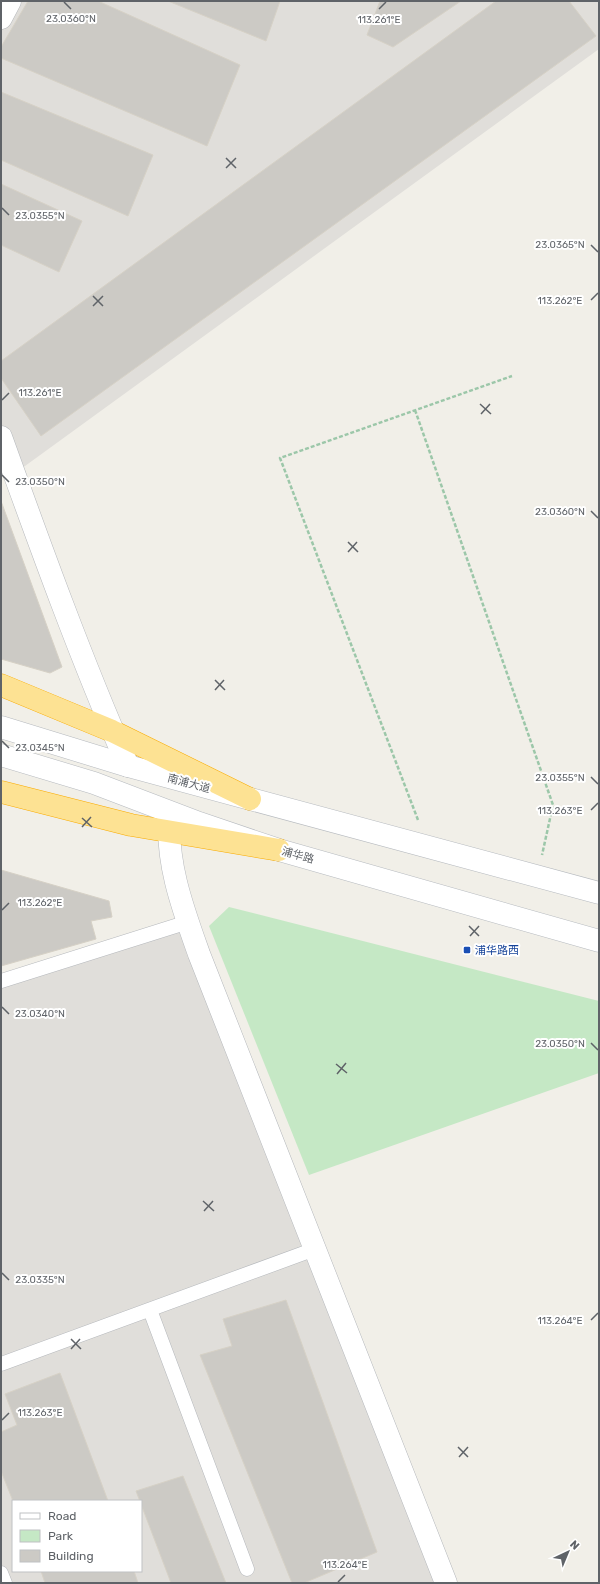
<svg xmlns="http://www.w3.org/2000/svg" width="600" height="1584" viewBox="0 0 600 1584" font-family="Rubik,'Noto Sans SC',sans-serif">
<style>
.industrial{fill:#e0deda;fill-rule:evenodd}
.green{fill:#c5e8c5}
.building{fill:#cccac5;stroke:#d6d1c6}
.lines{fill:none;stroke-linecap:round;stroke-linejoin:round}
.lane-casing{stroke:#b5b8bc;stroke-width:15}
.street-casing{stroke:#b5b8bc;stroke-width:23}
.secondary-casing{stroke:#b6babf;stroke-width:23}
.highway-casing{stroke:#f9ab00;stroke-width:23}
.path{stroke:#9cc7a9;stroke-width:2.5;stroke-dasharray:4 2;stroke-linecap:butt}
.lane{stroke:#fff;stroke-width:14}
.street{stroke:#fff;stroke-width:22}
.secondary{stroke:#fff;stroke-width:22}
.highway{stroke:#fde293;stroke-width:22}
.ticks{fill:none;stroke:#5f6368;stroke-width:1.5}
.transit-dot{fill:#1a4fb4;stroke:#fff;stroke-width:1.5}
.labels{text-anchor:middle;stroke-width:4;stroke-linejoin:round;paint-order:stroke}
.street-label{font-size:11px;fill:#5f6368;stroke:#fff}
.transit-label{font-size:11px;fill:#164399;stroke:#fff;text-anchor:start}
.ticks-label{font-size:10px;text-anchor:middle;fill:#5f6368;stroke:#fff;stroke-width:4;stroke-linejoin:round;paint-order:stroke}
</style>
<rect width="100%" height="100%" fill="#f1efe8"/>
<path class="industrial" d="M1 1H599V49L14 474 1 437Z
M188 922 446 1583H1V981ZM13 1501H141V1571H13Z"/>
<path class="green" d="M229 907 599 1001V1073L309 1175 209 926Z"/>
<path class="building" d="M28 1H98L240 65 207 146 1 58V47Z
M168 1H280L266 41Z
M380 1H461L393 47 367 35Z
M496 1H569L596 36 41 436 1 378V361Z
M1 92 153 155 128 216 1 160Z
M1 184 82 221 59 272 1 245Z
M1 501 62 667 50 673 1 659Z
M1 870 109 901 112 917 91 921 96 939 1 966Z
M286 1300 377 1552 304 1583H292L200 1355 232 1346 223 1319Z
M60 1373 108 1501H13L1 1471V1432L17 1425 5 1394Z
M183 1476 226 1583H171L136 1491Z
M41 1571H134L138 1583H45Z"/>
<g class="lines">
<g class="lane-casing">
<path id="lane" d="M1 981 188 922
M150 1310 247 1569
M1 1364 315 1249
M1 1573 5 1583"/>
</g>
<g class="street-casing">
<path id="street" d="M1 18 10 1
M1 437C41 548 81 659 128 766
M170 813C165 861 183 909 199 954L446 1583"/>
</g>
<g class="secondary-casing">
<path id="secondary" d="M1 727 128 766 599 893
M1 755 94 783 199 823 279 850 599 941"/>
</g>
<g class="highway-casing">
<path id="highway" d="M1 685 112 731 250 799
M1 792 131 825 279 850"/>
</g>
<path class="path" d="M415 410 553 805 542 855
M418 820 280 458 512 376"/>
<use href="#lane" class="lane"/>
<use href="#street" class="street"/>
<use href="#secondary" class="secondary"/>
<use href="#highway" class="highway"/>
</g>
<path class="ticks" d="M64 2 71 9M379 9 386 2M226 158 236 168M226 168 236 158M2 208 9 215M591 245 598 252M93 296 103 306M591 300 598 293M93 306 103 296M2 400 9 393M480 404 491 414M481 414 490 404M2 475 9 482M591 511 598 518M348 542 358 552M348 552 357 542M215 680 225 690M215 690 224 680M2 741 9 748M591 777 598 784M591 810 598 803M82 818 92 827M82 827 91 817M2 910 9 903M469 926 479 936M470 936 479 926M2 1007 9 1014M591 1043 598 1050M336 1064 347 1073M337 1074 346 1063M203 1201 214 1211M204 1211 213 1201M2 1273 9 1280M591 1320 598 1313M71 1339 81 1349M71 1349 80 1339M2 1420 9 1413M458 1447 468 1457M459 1457 468 1447M338 1582 345 1575"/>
<rect class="transit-dot" x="463" y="946" width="8" height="8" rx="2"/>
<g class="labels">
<g class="street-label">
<text transform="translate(189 783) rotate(15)" y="4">南浦大道</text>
<text transform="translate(298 855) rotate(16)" y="4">浦华路</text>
</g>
<g class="transit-label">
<text x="475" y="954">浦华路西</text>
</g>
</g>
<g class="ticks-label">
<text x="71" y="22">23.0360°N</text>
<text x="379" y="23">113.261°E</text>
<text x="40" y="219">23.0355°N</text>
<text x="560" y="248">23.0365°N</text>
<text x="560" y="304">113.262°E</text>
<text x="40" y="396">113.261°E</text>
<text x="40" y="485">23.0350°N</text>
<text x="560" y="515">23.0360°N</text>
<text x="40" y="751">23.0345°N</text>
<text x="560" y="781">23.0355°N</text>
<text x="560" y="814">113.263°E</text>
<text x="40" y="906">113.262°E</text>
<text x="40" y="1017">23.0340°N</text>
<text x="560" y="1047">23.0350°N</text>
<text x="40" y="1283">23.0335°N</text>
<text x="560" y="1324">113.264°E</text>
<text x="40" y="1416">113.263°E</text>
<text x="345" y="1568">113.264°E</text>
</g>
<rect width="600" height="1584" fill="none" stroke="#5f6368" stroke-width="4"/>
<rect x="12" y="1500" width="130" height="72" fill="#ffffff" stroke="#bfc1c3"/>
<rect x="20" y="1513" width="20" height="6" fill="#ffffff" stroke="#bfc1c3"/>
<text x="48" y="1520" font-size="12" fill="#5f6368">Road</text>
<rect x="20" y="1530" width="20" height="12" fill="#c5e8c5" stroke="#bfc1c3"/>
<text x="48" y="1540" font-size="12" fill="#5f6368">Park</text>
<rect x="20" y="1550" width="20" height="12" fill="#cccac5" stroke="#bfc1c3"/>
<text x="48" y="1560" font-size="12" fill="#5f6368">Building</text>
<g transform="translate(568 1552) rotate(44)" stroke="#ffffff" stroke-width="3" paint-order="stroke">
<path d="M0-3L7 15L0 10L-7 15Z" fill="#5f6368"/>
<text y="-6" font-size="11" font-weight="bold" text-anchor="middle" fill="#5f6368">N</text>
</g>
</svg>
